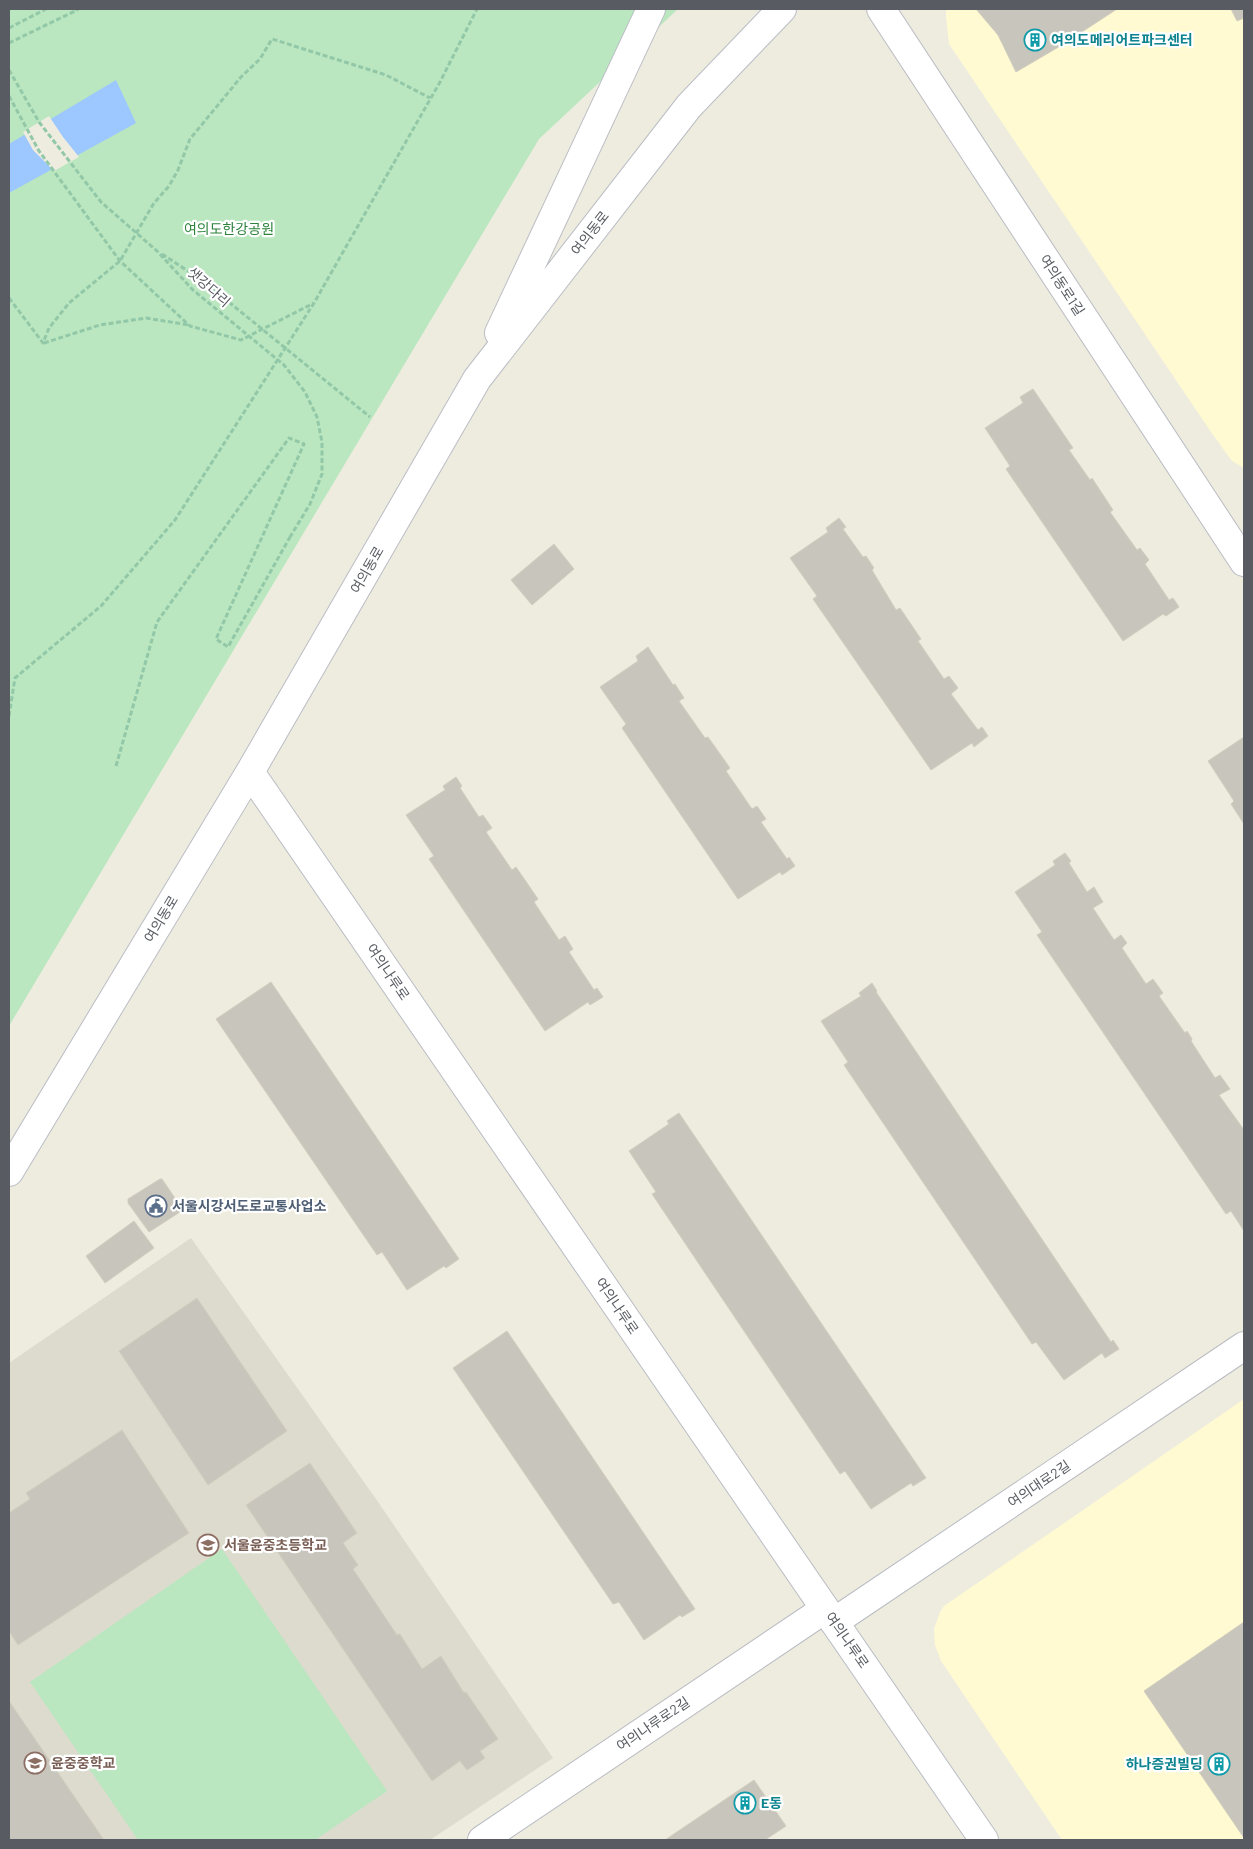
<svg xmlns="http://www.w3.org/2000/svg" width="1253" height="1849" viewBox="0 0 1253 1849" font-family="Barlow,'Noto Sans KR',sans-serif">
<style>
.commercial{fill:#fffad2}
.education{fill:#dcdbce}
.green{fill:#bae7bf}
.water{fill:#9dc8ff}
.pier{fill:#edecdf}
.building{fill:#c8c5bd;stroke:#d2cebe}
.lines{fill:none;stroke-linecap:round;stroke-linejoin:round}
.street-casing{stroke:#babcc3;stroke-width:30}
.secondary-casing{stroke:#bbbdc5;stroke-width:30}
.path{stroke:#92c8a8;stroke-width:3;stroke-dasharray:5 2.5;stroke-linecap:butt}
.street{stroke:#fff;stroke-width:28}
.secondary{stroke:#fff;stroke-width:28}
.path-bridge{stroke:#92c8a8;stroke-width:3;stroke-dasharray:5 2.5;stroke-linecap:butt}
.labels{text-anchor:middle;stroke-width:4.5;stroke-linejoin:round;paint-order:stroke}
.culture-label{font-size:14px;font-weight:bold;fill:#0d838f;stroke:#fff;text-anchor:start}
.park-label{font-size:14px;fill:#2e843d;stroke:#fff}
.street-label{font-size:14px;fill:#585c62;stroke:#fff}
.service-label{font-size:14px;font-weight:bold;fill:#4e5e75;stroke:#fff;text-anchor:start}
.education-label{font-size:14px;font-weight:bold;fill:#785e54;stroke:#fff;text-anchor:start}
</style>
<rect width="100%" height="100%" fill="#edecdf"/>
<path class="commercial" d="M946 9H1244V468L1232 461 1211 432 949 44 946 17Z
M1244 1399V1840H1062L941 1661 935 1645 934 1629 940 1612 944 1606Z"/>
<path class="education" d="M191 1238 376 1499 553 1758 430 1840H9V1363Z"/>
<path class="green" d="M9 9H678L539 139 9 1026Z
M222 1549 387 1791 315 1840H138L30 1682Z"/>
<path class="water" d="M116 80 136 123 9 193V144Z"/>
<path class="pier" d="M49 116 63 137 79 157 54 171 33 150 23 132Z"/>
<path class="building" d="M976 9H1117L1062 45 1016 72 998 35Z
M1231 9H1244V18L1237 21Z
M1033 389 1073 448 1069 450 1090 480 1092 478 1113 510 1110 512 1137 550 1140 548 1149 560 1145 564 1169 600 1173 598 1179 607 1166 616 1163 614 1123 641 1006 469 1010 466 985 428 1023 403 1020 397Z
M839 518 846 527 843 529 863 557 866 556 874 568 872 570 896 610 900 608 921 639 918 641 944 679 949 676 958 688 951 694 978 730 982 727 988 736 974 747 972 743 931 770 813 599 817 596 790 558 828 532 826 528Z
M554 544 574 569 532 605 511 580Z
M648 647 673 685 675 684 684 698 679 701 705 738 708 737 730 768 726 771 752 809 757 806 766 819 761 822 787 859 789 857 795 866 782 875 780 872 738 899 622 728 626 724 600 687 638 661 636 656Z
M1244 737V824L1231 804 1234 801 1208 761Z
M456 777 462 786 460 788 479 817 483 815 492 828 486 832 512 870 516 867 538 899 534 902 559 940 565 936 573 949 569 952 594 990 597 988 603 997 590 1005 588 1002 545 1031 429 859 434 856 406 815 445 790 443 786Z
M1065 853 1071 861 1069 863 1087 892 1094 887 1103 902 1093 908 1114 940 1121 935 1127 943 1122 948 1146 984 1153 979 1163 993 1159 996 1185 1033 1187 1031 1192 1039 1191 1041 1215 1078 1220 1075 1230 1089 1219 1095 1244 1130V1231L1231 1211 1226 1214 1037 935 1042 932 1015 892 1055 865 1053 861Z
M271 982 459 1259 446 1268 444 1266 407 1290 382 1252 377 1255 216 1019Z
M872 983 877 991 876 992 1111 1342 1113 1340 1119 1349 1105 1358 1102 1353 1064 1380 1036 1342 1032 1344 844 1065 848 1062 821 1021 861 996 859 993Z
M679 1113 926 1478 913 1486 911 1483 871 1509 845 1471 840 1474 652 1194 656 1192 629 1151 669 1124 667 1121Z
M160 1179H162L183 1210 149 1232 128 1203V1199Z
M134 1221 154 1248 105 1283 86 1256Z
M197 1298 287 1431 208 1485 119 1351Z
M507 1331 695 1609 682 1617 680 1615 644 1640 619 1602 613 1604 453 1368Z
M122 1430 189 1533 18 1645 9 1631V1513L30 1499 26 1493Z
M310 1463 357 1533 343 1543 358 1565 353 1569 397 1635 400 1634 422 1669 441 1656 464 1693 466 1692 498 1739 480 1751 485 1758 467 1770 460 1761 432 1781 246 1505Z
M1244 1622V1838L1144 1691Z
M9 1701 104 1840H9Z
M754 1780 786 1826 765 1840H665Z"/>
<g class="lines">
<g class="street-casing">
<path id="street" d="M881 9 1244 562
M834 1622 1244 1346
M482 1840 825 1609"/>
</g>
<g class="secondary-casing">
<path id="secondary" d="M499 333 651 9
M250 772 984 1840
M9 1172 250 772 477 379 689 106 782 9"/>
</g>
<path class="path" d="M9 9H10
M9 28 46 9
M9 43 77 10 76 9
M9 96 39 151 120 261 190 326 241 340 314 303
M9 298 43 343 49 328 69 303 120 261 154 203 169 186 178 170 190 139 241 77 260 59 272 39 386 75 430 98
M44 343 100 325 146 318 189 325
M9 716 15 678 101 606 175 520 314 303 440 82 477 9
M116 766 157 622 289 438 304 444 216 639 228 647 290 537"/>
<use href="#street" class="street"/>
<use href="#secondary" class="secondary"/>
<path class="path-bridge" d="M9 70 39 122 101 202 157 251 193 290 284 365 305 392 317 417 322 442V474L310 504 290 537
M162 254 203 281 370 417"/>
</g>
<defs>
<g id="building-ring" transform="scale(1.125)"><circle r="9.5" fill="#fff" stroke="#0f9aa8" stroke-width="1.5"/><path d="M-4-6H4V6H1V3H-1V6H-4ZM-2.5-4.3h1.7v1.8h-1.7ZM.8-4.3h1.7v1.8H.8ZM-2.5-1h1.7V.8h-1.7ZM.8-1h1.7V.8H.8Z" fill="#0f9aa8"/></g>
<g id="civic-ring" transform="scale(1.125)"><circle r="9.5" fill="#fff" stroke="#5c6f8a" stroke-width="1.5"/><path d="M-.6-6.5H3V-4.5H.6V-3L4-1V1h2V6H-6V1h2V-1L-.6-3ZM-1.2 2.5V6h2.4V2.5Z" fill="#5c6f8a"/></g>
<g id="school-ring" transform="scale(1.125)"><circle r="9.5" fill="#fff" stroke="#8d6e63" stroke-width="1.5"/><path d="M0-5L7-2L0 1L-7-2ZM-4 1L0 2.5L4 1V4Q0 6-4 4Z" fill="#8d6e63"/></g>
</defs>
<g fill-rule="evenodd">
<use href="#building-ring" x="1035" y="40"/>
<use href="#civic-ring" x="156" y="1206"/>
<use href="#school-ring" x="208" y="1545"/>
<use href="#school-ring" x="35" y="1763"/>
<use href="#building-ring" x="1219" y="1764"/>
<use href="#building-ring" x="745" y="1803"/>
</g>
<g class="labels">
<g class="culture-label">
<text x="1051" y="45">여의도메리어트파크센터</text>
<text x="1203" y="1769" text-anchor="end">하나증권빌딩</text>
<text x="761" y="1808">E동</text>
</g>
<g class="park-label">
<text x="229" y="234">여의도한강공원</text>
</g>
<g class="street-label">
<text transform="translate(590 233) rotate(-52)" y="5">여의동로</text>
<text transform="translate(1062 285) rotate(57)" y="5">여의동로1길</text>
<text transform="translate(209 287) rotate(42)" y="5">샛강다리</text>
<text transform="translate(367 570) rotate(-60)" y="5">여의동로</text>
<text transform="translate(161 919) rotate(-59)" y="5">여의동로</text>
<text transform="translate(388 972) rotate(56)" y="5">여의나루로</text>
<text transform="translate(617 1306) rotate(56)" y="5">여의나루로</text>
<text transform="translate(1039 1484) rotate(-34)" y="5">여의대로2길</text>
<text transform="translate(847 1640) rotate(55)" y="5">여의나루로</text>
<text transform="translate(653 1724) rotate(-34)" y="5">여의나루로2길</text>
</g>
<g class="service-label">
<text x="172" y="1211">서울시강서도로교통사업소</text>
</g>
<g class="education-label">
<text x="224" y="1550">서울윤중초등학교</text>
<text x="51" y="1768">윤중중학교</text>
</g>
</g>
<rect width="1253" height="1849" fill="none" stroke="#585c62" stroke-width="20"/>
</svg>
